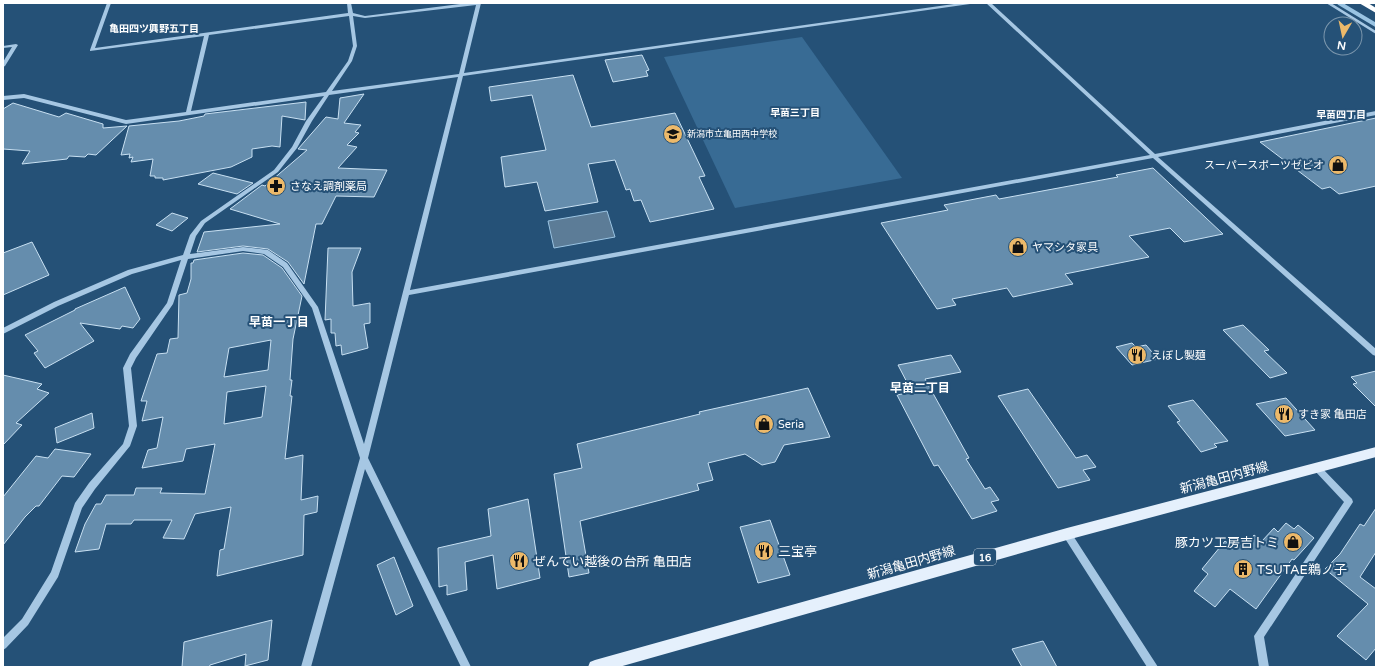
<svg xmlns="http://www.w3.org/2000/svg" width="1379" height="670" viewBox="0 0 1379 670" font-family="'Varela Round','Noto Sans JP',sans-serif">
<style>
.green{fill:#386b94}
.water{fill:#5c7c97;stroke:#9ac4e3}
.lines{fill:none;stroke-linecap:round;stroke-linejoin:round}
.stream{stroke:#9ac4e3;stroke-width:4}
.building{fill:#658dad;stroke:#c8e0f2;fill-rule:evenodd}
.minor{fill:#a6c7e3;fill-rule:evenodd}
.major{fill:#e5f0fc;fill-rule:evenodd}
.highway{fill:#fff;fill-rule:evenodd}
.labels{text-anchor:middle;stroke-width:4;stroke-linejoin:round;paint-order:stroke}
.far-poi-label{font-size:9px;fill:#fff;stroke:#255177;text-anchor:start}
.far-neighbourhood-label{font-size:10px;font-weight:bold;fill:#fff;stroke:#255177}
.shield{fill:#255177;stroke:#becbd6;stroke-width:1}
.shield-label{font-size:10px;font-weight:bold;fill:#fff}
.poi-label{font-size:11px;fill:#fff;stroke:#255177;text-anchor:start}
.neighbourhood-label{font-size:12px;font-weight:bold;fill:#fff;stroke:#255177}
.near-street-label{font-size:13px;fill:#fff;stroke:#255177}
.near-poi-label{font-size:13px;fill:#fff;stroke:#255177;text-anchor:start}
</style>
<rect width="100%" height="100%" fill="#255177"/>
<path class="green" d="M802 37 902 178 735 208 664 57Z"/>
<path class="water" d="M607 211 615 237 554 248 548 221Z"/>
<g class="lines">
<path class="stream" d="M1339 3 1376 25"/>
</g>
<path class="building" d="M642 55 649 70 646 71 648 76 613 82 605 60Z
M573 75 591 127 675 113 705 176 699 177 714 209 650 222 641 200 634 201 630 189 626 190 615 160 588 164 598 202 545 211 537 182 505 187 501 157 546 150 532 95 491 101 489 87Z
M364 94 344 123 361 125 355 132 359 133 347 145 357 147 338 168 387 170 374 197 336 196 322 224H316L304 284 288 262 268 249 243 246 197 252 204 232 280 224 230 209 262 185 265 186 307 150 298 149 326 117 338 119 340 98Z
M306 102 305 120 282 116 280 147 272 146 252 149V157L231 167 163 180V178H155V176H150L153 159 131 162 133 157 129 158 130 154 121 155 129 126 179 121 204 116 205 114Z
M13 103 59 117 66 113 103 124V128L127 126 96 155 88 154 85 157 69 156 67 159 22 164 30 151 3 149V109Z
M1376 118V186L1339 194 1330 187 1322 189 1260 142Z
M1153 168 1223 234 1184 242 1170 228 1129 236 1149 257 1065 274 1073 284 1013 297 1007 288 952 299 956 305 937 309 881 223 948 210 944 205 996 195 999 199 1118 177 1116 175Z
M213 173 253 183 237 194 198 184Z
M172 213 188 218 172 231 156 225Z
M32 242 49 275 3 295V253Z
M328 248H361L352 272 353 306 370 303V323L364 324 368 348 342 355 341 345 336 346 335 333H331V319L325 320Z
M243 253 263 255 282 268 302 296 293 339 290 380H292L290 396H292L285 459 303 455 301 500 318 496 317 512 304 515 303 555 217 576 220 550 224 549 231 507 195 514 184 539 163 538 172 520H134L131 524H106L99 549 75 552 85 524 96 504H101L106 495H134L136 488H162L160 493 205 494 215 444 186 449 183 461 142 468 148 450 157 448 163 417 142 421 147 401H141L157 354 167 353 170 339 178 338 179 295 187 293 191 279V263H193L194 260ZM271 340 268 370 224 377 229 348ZM266 386 262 417 224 424 227 392Z
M125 287 140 319 133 328 122 326 120 329 80 323 94 341 45 368 34 353 38 351 25 335 75 310V309Z
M1243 325 1269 350 1264 351 1287 373 1270 378 1223 330Z
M1132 343 1136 347 1146 345 1158 359 1132 365 1116 347Z
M951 355 961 372 925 379 969 458 966 459 985 489 990 487 999 500 991 502 997 511 972 519 938 465 934 466 897 395 912 392 898 365Z
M1376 371V407L1353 384 1357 383 1351 377Z
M3 375 42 384 37 389 49 393 16 423 22 425 3 445Z
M808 388 830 437 784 445 775 462 762 465 745 454 708 463 713 480 697 484 699 490 580 521 589 573 569 577 554 474 582 468 577 444 700 414 699 412Z
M1028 389 1076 458 1087 455 1096 467 1083 470 1090 480 1058 488 998 396Z
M1286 398 1315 430 1285 436 1256 404Z
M1193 400 1228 441 1214 444 1217 447 1201 452 1177 422 1180 421 1168 406Z
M92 413 94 428 57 443 55 428Z
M55 449 91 454 74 477 62 476 39 506H36L25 517 3 545V497L36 456 48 458Z
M528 499 540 578 497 589 493 555 465 562 467 590 447 595V585L439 587 438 548 491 536 488 509Z
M1376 508V552L1360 577 1376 589V648L1366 660 1337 636 1368 604 1325 569 1340 554 1360 524 1364 526Z
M770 520 790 575 758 583 740 527Z
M1286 523 1294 529 1298 525 1314 538 1294 560 1292 559 1256 609 1230 589 1215 607 1194 591 1208 574 1202 569 1225 541 1232 546 1238 538 1243 541 1247 536 1251 539 1254 535 1262 541 1274 528 1278 532Z
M394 557 413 606 396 615 377 565Z
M272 620 268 660 245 666 246 654 210 665 209 667H182L184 642Z
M1043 641 1057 667H1022L1012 649Z"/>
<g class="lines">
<path class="minor" d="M107 3H111L95 48 348 13 347 3H351L353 13 365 16 468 3H481L464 73 961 3H972L970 4 463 76 410 290 1150 155 986 3H991L1155 154 1376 111V115L1158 157 1376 349V356L1373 355 1153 158 409 295 368 458 471 667H461L365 469 311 667H301L360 458 312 308 283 267 264 254 243 251 188 259 173 304 136 358 131 368 137 426 130 446 95 489 82 508 58 577 28 625 6 648 3 650V638L22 619 51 572 75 503 89 483 123 444 129 426 123 368 130 354 167 303 181 260 132 274 58 306 3 334V328L54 302 128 270 183 255 190 235 201 221 274 170 292 147 306 121 324 96 126 124 24 98 3 100V96L24 94 126 120 186 112 204 36 90 51V50ZM476 5 459 74 332 91 352 61 357 46 353 16 365 18ZM349 16 353 46 348 61 326 92 191 111 209 35ZM458 77 364 444 318 307 287 263 268 250 243 247 190 254 196 236 205 223 278 172 297 148 312 121 329 95Z
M1326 3H1331L1376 31V34Z
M16 44 18 45 5 66 3 67V62L12 47 3 48V46Z
M1317 464 1320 466 1352 499 1353 502 1264 637 1269 667H1259L1254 636 1256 633 1344 502 1314 470 1313 468 1314 466Z
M1067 530 1070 531 1158 667H1147L1064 537 1063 534 1064 531Z"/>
<path class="major" d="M1376 447V457L1067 540 619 667H588L590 662 595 660 1067 528Z"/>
<path class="highway" d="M1359 3H1368L1376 8V13Z"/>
</g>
<defs>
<g id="school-disc" transform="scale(1)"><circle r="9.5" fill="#ecb96a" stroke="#255177"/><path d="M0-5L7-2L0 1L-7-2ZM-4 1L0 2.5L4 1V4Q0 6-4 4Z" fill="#111"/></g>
<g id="shop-disc" transform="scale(1)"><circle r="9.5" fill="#ecb96a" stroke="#255177"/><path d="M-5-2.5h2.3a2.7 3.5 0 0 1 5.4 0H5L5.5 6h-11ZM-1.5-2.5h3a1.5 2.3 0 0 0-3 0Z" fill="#111"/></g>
<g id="pharmacy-disc" transform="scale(1)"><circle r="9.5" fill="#ecb96a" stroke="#255177"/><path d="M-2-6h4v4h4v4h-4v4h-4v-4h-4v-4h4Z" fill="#111"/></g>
<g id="restaurant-disc" transform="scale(1)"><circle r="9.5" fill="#ecb96a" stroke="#255177"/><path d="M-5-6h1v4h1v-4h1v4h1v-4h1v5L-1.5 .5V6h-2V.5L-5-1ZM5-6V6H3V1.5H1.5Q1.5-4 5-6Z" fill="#111"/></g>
<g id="building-disc" transform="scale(1)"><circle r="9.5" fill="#ecb96a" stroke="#255177"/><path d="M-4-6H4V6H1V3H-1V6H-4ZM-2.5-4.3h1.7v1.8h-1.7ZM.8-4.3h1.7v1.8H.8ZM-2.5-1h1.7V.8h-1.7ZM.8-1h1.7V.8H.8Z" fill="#111"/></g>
</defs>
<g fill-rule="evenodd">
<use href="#school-disc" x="673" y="134"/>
<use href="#shop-disc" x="1338" y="165"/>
<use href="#pharmacy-disc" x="276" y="186"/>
<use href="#shop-disc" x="1018" y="247"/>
<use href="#restaurant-disc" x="1137" y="355"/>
<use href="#restaurant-disc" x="1284" y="414"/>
<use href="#shop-disc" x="764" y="424"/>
<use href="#shop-disc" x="1293" y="542"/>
<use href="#restaurant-disc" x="764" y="551"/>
<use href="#restaurant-disc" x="519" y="561"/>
<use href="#building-disc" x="1243" y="569"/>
</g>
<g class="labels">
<g class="far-poi-label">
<text x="687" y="137">新潟市立亀田西中学校</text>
</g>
<g class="far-neighbourhood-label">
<text x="154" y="32">亀田四ツ興野五丁目</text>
<text x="795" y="116">早苗三丁目</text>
<text x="1341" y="118">早苗四丁目</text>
</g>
<rect class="shield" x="974" y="549" width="22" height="16" rx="3"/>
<g class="shield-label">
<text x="985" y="561">16</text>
</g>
<g class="poi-label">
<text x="1324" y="169" text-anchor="end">スーパースポーツゼビオ</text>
<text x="290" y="190">さなえ調剤薬局</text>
<text x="1032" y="251">ヤマシタ家具</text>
<text x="1151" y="359">えぼし製麺</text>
<text x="1298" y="418">すき家 亀田店</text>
<text x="778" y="428">Seria</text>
</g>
<g class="neighbourhood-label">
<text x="279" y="326">早苗一丁目</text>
<text x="920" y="392">早苗二丁目</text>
</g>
<g class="near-street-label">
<text transform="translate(1224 477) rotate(-15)" y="5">新潟亀田内野線</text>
<text transform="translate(911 562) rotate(-16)" y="5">新潟亀田内野線</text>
</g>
<g class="near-poi-label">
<text x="1279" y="547" text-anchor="end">豚カツ工房吉トミ</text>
<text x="778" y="556">三宝亭</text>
<text x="533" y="566">ぜんてい越後の台所 亀田店</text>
<text x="1257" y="574">TSUTAE鵜ノ子</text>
</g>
</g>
<rect width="1379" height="670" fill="none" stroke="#ffffff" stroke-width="8"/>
<g transform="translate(1343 36) rotate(189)"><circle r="19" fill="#255177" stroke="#7c97ad"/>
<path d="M0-3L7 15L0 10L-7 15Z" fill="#ecb96a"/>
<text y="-6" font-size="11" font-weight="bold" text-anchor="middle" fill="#ffffff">N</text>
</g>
</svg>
